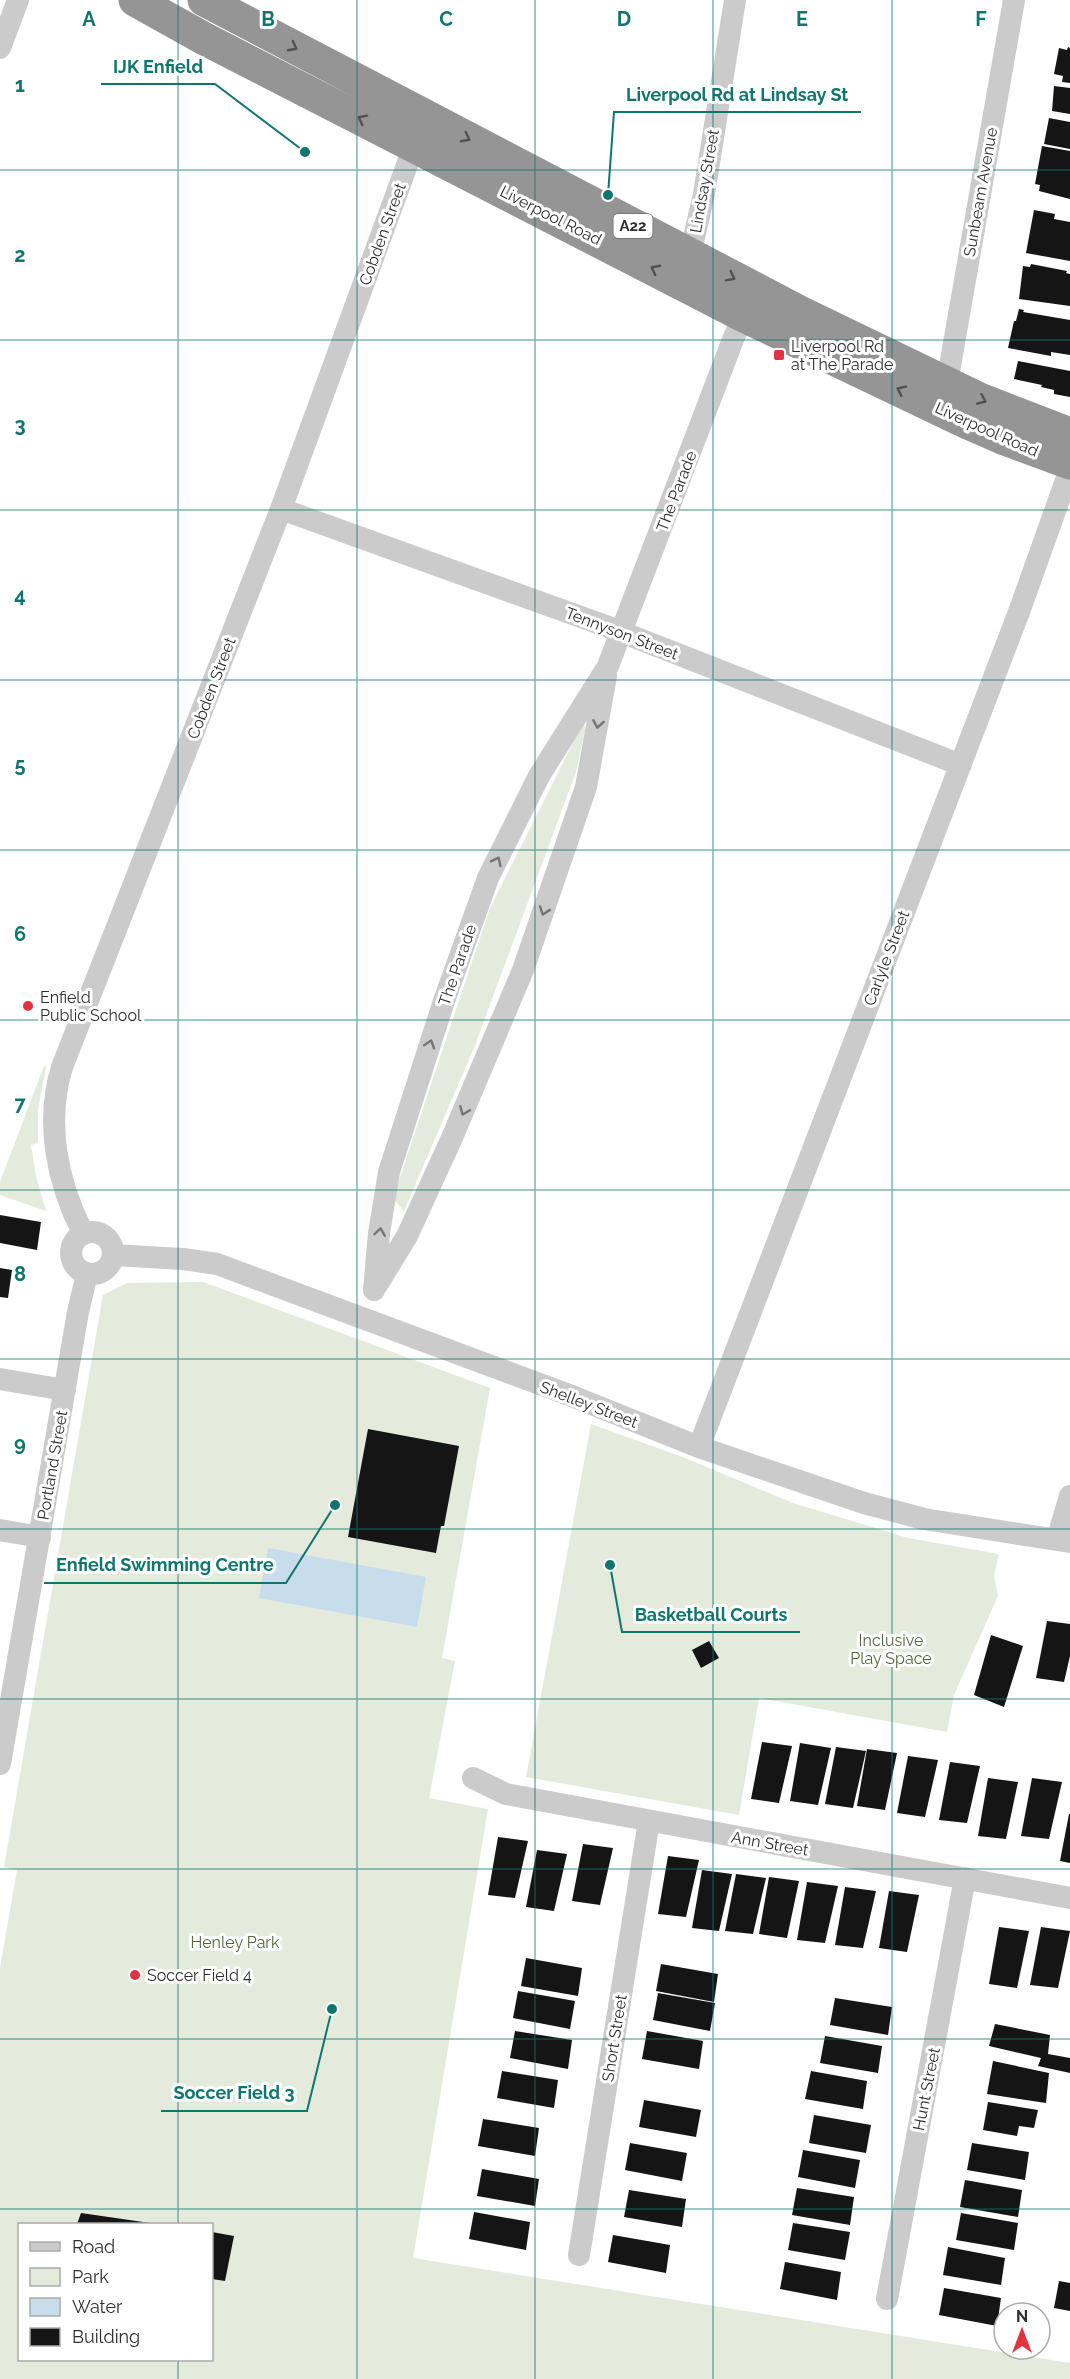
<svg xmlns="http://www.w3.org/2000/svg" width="1070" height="2379" viewBox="0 0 1070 2379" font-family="Raleway,sans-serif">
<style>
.green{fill:#e4ebdc;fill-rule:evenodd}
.water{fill:#c8ddeb}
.building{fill:#151515}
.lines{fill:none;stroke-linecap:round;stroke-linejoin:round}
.minor{stroke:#cbcbcb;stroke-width:22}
.highway{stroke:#959595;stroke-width:33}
.oneway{stroke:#525252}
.oneway2{stroke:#757575}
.grid{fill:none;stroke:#0f766e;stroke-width:1.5;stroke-opacity:0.55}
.poi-dot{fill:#e1343f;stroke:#fff;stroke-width:2}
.labels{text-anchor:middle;stroke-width:6;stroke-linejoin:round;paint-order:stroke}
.shield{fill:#fff;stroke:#6d6d6d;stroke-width:1.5}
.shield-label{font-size:15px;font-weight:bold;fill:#2e2e2e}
.street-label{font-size:16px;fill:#2e2e2e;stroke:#fff}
.poi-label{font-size:16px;fill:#2e2e2e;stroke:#fff;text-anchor:start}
.park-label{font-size:16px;fill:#51683c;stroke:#fff}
.grid-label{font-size:20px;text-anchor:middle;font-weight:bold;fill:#0f766e;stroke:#fff;stroke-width:6;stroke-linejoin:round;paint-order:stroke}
.leader{fill:none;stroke:#0f766e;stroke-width:2}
.callout-dot{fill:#0f766e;stroke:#fff;stroke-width:2}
.callout-label{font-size:18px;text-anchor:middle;font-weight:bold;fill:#0f766e;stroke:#fff;stroke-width:6;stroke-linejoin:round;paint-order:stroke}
</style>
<rect width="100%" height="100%" fill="#fff"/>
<path class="green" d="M584 721 585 730 576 772 474 1048 404 1211 393 1198 490 908Z
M44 1066 46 1067 38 1110V1143L31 1145 36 1176 46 1211 0 1195V1182Z
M203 1282 490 1388 442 1658 455 1661 429 1798 488 1809 413 2258 1070 2363V2379H0V1968L17 1870 4 1867 103 1295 127 1283ZM20 2224H212V2360H20Z
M591 1424 685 1458 793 1503 908 1538 999 1554 994 1575 998 1596 954 1695 947 1732 759 1698 739 1815 526 1777Z"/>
<path class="water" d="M268 1548 426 1577 417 1627 259 1598Z"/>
<path class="building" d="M1068 47 1070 48V83L1062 82 1063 76 1054 74 1059 48 1067 50Z
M1054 86 1070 88V114L1052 111Z
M1049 118 1070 122V149L1044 144Z
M1042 146 1070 151V199L1039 191 1040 185 1035 184Z
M1034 210 1055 214 1054 219 1070 222V261L1026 253Z
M1031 264 1067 271 1066 273 1070 274V306L1019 299 1023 266 1030 267Z
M1019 309 1024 310 1023 312 1070 320V355L1051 352V356L1008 348 1014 321H1016Z
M1018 361 1070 371V397L1054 394V390L1041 387 1042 385 1014 379Z
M0 1215 41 1222 37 1250 0 1243Z
M0 1268 12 1270 8 1298 0 1297Z
M368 1429 459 1446 444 1526H441L436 1553 348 1537Z
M1047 1621 1070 1624V1656L1064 1682 1036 1678Z
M991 1635 1023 1646 1004 1707 974 1695Z
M709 1641 719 1658 701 1668 692 1650Z
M762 1742 792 1746 779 1803 751 1799Z
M800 1743 831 1748 818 1805 790 1801Z
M836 1747 866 1751 853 1808 825 1804Z
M867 1749 897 1753 885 1810 857 1806Z
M908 1756 938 1760 925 1817 897 1813Z
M950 1762 980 1766 967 1823 939 1820Z
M988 1778 1018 1782 1006 1839 978 1836Z
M1032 1778 1062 1782 1049 1839 1021 1836Z
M1069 1814H1070V1863L1060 1861Z
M498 1837 528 1841 515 1898 488 1895Z
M583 1844 613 1848 600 1905 572 1901Z
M537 1850 567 1854 554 1911 526 1907Z
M668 1856 699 1860 686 1917 658 1914Z
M702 1870 732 1874 719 1931 692 1928Z
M736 1874 766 1878 753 1934 725 1931Z
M769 1877 799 1881 787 1938 759 1934Z
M807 1882 838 1886 825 1943 797 1940Z
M845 1887 876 1891 863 1948 835 1945Z
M889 1891 919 1895 907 1952 879 1948Z
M999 1927 1029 1931 1017 1988 989 1984Z
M1041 1927 1070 1931 1058 1988 1030 1985Z
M526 1958 582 1968 578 1996 521 1986Z
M661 1964 718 1974 714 2002 656 1991Z
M518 1991 575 2001 570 2029 513 2018Z
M658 1993 715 2003 710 2031 653 2020Z
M835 1998 892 2007 888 2035 830 2025Z
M995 2024 1050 2035 1048 2054 1070 2058V2073L1038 2066 1041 2058 989 2046Z
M515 2031 572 2040 568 2069 510 2058Z
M647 2031 703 2041 699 2069 642 2059Z
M825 2036 882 2046 878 2073 820 2063Z
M993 2061 1049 2073 1046 2103 987 2094Z
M502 2071 558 2080 554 2108 497 2098Z
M811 2071 867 2081 863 2109 805 2099Z
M644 2100 701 2110 696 2137 639 2127Z
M988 2102 1038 2110 1034 2128 1019 2126 1017 2136 983 2130Z
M814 2115 871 2125 866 2153 809 2143Z
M483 2119 539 2128 535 2156 478 2146Z
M630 2143 687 2153 682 2181 625 2170Z
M972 2143 1029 2152 1025 2180 967 2170Z
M803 2150 860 2160 855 2188 798 2177Z
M482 2169 539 2179 535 2206 477 2196Z
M965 2180 1022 2190 1018 2217 960 2207Z
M797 2188 854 2197 850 2225 792 2215Z
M629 2190 686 2199 682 2227 624 2217Z
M474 2212 530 2222 526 2250 469 2239Z
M81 2213 150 2223V2224H77Z
M961 2213 1018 2223 1014 2250 956 2240Z
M793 2223 850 2232 845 2260 788 2250Z
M212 2232 234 2236 225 2281 212 2279Z
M613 2235 670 2245 666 2273 608 2262Z
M948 2247 1005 2258 1001 2285 943 2275Z
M785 2262 841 2272 837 2300 780 2289Z
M1059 2281 1070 2283V2311L1054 2308Z
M944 2288 1001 2298 997 2326 939 2315Z"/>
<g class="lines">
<path class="minor" d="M0 48 18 0
M690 255 704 194 735 0
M947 383 1014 0
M281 509 606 626 961 765
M71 1253a21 21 0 1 1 42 0a21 21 0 1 1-42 0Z
M83 1233C57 1182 45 1123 62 1067L281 509 414 146
M113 1255 183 1259 217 1264 564 1393 699 1447 864 1503 924 1519 1070 1542
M377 1285 407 1236 451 1140 523 970 586 787 606 676
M374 1290 379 1233 389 1172 444 1001 488 878 539 776 608 666 734 337 744 316
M0 1379 65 1390
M699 1447 1019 612 1070 469
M0 1530 40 1537
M1057 1540 1070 1496
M0 1764 78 1312 87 1274
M473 1778 506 1794 1070 1898
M579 2255 649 1821
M887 2299 965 1878"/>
<path class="highway" d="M135 0 203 38 744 316 970 424 1002 438 1070 463
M204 0 800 312 982 400 1070 434"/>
</g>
<defs><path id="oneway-chevron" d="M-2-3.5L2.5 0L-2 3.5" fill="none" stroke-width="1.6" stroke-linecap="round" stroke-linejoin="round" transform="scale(1.5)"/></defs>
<g class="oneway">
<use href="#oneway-chevron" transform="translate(293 47) rotate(28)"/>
<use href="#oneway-chevron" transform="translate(362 119) rotate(-153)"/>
<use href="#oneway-chevron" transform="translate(466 138) rotate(28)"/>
<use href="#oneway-chevron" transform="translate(655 269) rotate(-152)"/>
<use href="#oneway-chevron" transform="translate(731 277) rotate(27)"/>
<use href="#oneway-chevron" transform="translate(901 390) rotate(-154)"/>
<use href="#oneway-chevron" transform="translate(982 400) rotate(24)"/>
</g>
<g class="oneway2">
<use href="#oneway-chevron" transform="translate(598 724) rotate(100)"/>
<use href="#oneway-chevron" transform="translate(497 861) rotate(-64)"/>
<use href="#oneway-chevron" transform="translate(544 911) rotate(109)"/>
<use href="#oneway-chevron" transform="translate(430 1044) rotate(-72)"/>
<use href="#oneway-chevron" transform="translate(464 1111) rotate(113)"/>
<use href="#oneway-chevron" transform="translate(380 1232) rotate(-82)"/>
</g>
<path class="grid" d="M178 0V2224M357 0V2379M535 0V2379M713 0V2379M892 0V2379M0 170H1070M0 340H1070M0 510H1070M0 680H1070M0 850H1070M0 1020H1070M0 1190H1070M0 1359H1070M0 1529H1070M0 1699H1070M0 1869H1070M0 2039H1070M0 2209H1070M178 2360V2379"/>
<g class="poi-dot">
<rect x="773" y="349" width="12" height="12" rx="3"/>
<circle cx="28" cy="1006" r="6"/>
<circle cx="135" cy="1975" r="6"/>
</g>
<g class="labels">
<rect class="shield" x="613.5" y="214" width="39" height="24" rx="4.5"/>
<g class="shield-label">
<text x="633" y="231">A22</text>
</g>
<g class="street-label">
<text transform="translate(704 181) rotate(-80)" y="6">Lindsay Street</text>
<text transform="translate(980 192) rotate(-80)" y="6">Sunbeam Avenue</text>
<text transform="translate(551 215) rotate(27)" y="6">Liverpool Road</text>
<text transform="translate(382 234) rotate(-70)" y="6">Cobden Street</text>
<text transform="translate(987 429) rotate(24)" y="6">Liverpool Road</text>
<text transform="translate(676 491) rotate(-69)" y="6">The Parade</text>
<text transform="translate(622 633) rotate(21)" y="6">Tennyson Street</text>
<text transform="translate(211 688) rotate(-69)" y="6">Cobden Street</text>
<text transform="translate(886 958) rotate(-69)" y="6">Carlyle Street</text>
<text transform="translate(457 965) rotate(-71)" y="6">The Parade</text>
<text transform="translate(589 1404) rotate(21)" y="6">Shelley Street</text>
<text transform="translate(52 1465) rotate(-80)" y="6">Portland Street</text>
<text transform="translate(770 1843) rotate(10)" y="6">Ann Street</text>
<text transform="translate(614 2038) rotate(-81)" y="6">Short Street</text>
<text transform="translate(926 2089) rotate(-79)" y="6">Hunt Street</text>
</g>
<g class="poi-label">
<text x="791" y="352">Liverpool Rd<tspan x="791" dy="18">at The Parade</tspan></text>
<text x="40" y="1003">Enfield<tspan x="40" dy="18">Public School</tspan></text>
<text x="147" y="1981">Soccer Field 4</text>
</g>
<g class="park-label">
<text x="891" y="1646">Inclusive<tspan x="891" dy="18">Play Space</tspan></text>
<text x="235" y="1948">Henley Park</text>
</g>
</g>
<g class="grid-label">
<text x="89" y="26">A</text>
<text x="268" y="26">B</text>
<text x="446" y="26">C</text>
<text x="624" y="26">D</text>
<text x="802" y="26">E</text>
<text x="981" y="26">F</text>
<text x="20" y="92">1</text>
<text x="20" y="262">2</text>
<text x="20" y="432">3</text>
<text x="20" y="602">4</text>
<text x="20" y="772">5</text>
<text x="20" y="941">6</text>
<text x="20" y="1111">7</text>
<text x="20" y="1281">8</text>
<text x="20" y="1451">9</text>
</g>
<path class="leader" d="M305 152L215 84H101M608 195L614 112H861M335 1505L286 1583H44M610 1565L622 1632H800M332 2009L307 2111H161"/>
<g class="callout-dot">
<circle cx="305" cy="152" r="6"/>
<circle cx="608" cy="195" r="6"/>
<circle cx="335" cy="1505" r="6"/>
<circle cx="610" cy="1565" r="6"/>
<circle cx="332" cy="2009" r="6"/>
</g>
<g class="callout-label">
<text x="158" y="73">IJK Enfield</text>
<text x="737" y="101">Liverpool Rd at Lindsay St</text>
<text x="165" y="1571">Enfield Swimming Centre</text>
<text x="711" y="1621">Basketball Courts</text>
<text x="234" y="2099">Soccer Field 3</text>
</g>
<rect x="18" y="2223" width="195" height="138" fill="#ffffff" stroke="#ababab" stroke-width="1.5"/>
<rect x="30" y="2242" width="30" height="9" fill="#cbcbcb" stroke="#ababab" stroke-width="1.5"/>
<text x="72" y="2253" font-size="18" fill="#2e2e2e">Road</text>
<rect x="30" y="2268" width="30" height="18" fill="#e4ebdc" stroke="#ababab" stroke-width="1.5"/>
<text x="72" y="2283" font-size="18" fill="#2e2e2e">Park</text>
<rect x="30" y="2298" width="30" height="18" fill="#c8ddeb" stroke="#ababab" stroke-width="1.5"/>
<text x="72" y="2313" font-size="18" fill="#2e2e2e">Water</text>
<rect x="30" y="2328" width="30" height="18" fill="#151515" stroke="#ababab" stroke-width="1.5"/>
<text x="72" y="2343" font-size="18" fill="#2e2e2e">Building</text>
<g transform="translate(1022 2331)"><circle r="28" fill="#ffffff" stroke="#ababab" stroke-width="1.5"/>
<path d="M0-4.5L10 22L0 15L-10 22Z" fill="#e1343f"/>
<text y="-9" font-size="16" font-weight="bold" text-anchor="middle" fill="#2e2e2e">N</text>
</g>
</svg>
